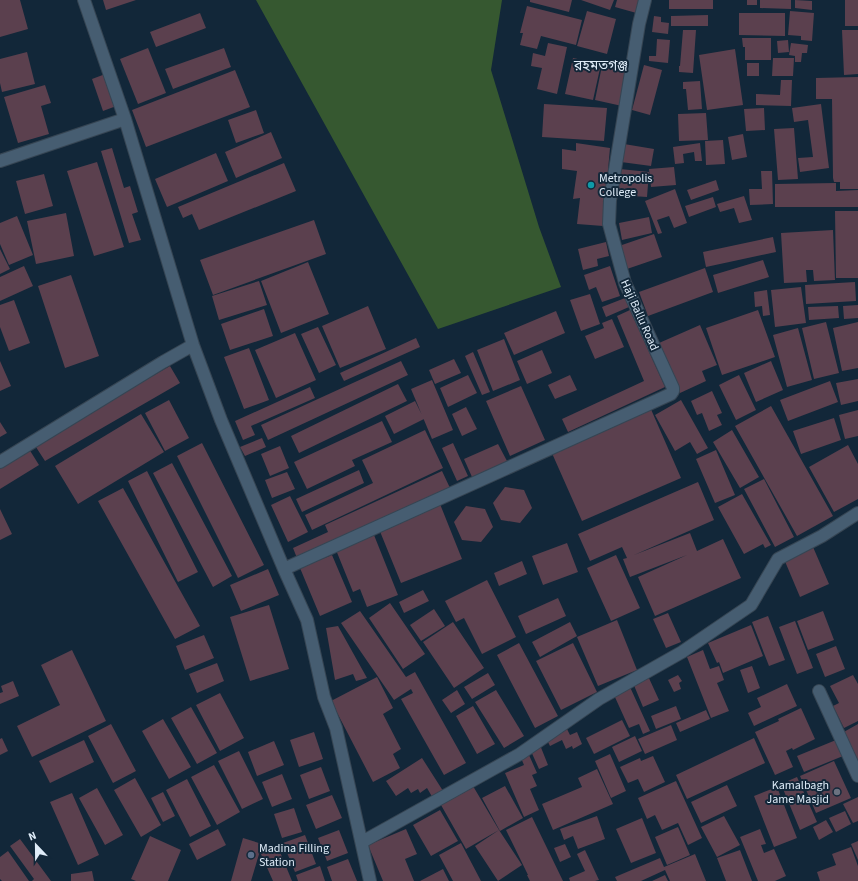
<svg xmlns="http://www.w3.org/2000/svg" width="858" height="881" viewBox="0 0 858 881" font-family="'Source Sans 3','Noto Sans Bengali',sans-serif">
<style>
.green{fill:#365830}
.building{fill:#5b404e}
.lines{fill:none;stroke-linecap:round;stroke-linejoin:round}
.street-casing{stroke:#364553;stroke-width:14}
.street{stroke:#465d71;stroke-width:12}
.culture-dot{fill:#0f9aa8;stroke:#122739;stroke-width:1.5}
.worship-dot{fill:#6b7280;stroke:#122739;stroke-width:1.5}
.service-dot{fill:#5c6f8a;stroke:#122739;stroke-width:1.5}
.labels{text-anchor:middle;stroke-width:4;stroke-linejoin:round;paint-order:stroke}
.poi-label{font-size:12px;fill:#dfecf8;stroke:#122739;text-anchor:start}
.street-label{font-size:12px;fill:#dfecf8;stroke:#122739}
.quarter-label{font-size:14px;fill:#dfecf8;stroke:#122739}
</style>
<rect width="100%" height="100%" fill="#122739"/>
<path class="green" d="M256 0H502L491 70 539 227 561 287 438 329Z"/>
<path class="building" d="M0 0H20L28 29 0 37Z
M103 0H136L106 10Z
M530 0H572L569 12 530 2Z
M581 0H614L610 10Z
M617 0H645L640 14 615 7Z
M669 0H713V9H669Z
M747 0H757V5H747Z
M760 0H791V9L760 8Z
M795 0 812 1V10L795 8Z
M845 0H858V26H845Z
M527 6 582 20 576 45 541 36 537 49 520 45 523 33H520Z
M587 11 616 19 607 54 577 46Z
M790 11 814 13 812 41 801 40V36L788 35Z
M200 13 206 28 156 47 150 32Z
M739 13H785V36L739 35Z
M708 15V26H671V16Z
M654 16 661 17V22L669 23 668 34 652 32Z
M683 30H696L693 73 679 72V66H680Z
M842 30H858V74L844 75Z
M742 38H771V60H745V47H743Z
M657 39 670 40 668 63 649 61V56H656Z
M788 40 789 52 778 53 777 41Z
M548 43 567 47 557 94 537 89 542 68 531 66 533 53 545 56Z
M791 43 808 45 807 53H802L801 62H795V56L789 55Z
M148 48 166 93 138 104 120 59Z
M224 48 231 67 173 89 165 69Z
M735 49 743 105 707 110 699 55Z
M27 52 35 84 2 92 0 83V59Z
M573 58 601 64 593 100 565 94Z
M773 58H794L793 76H772Z
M603 61 628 66 622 106 595 100Z
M747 63H759V76H747Z
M644 65 662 70 650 115 632 110Z
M235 70 250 107 146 147 132 110Z
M108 73 119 105 103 111 92 79Z
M858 77V189H840V182H834L833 178 832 99H816V78Z
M781 80H792L791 106 756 105V94L780 95Z
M700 81 702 109 688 110 686 89H683V82Z
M45 85 51 103 41 106 49 134 18 143 4 97Z
M544 104 607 108 604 141 542 137Z
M821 104 829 168 800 172 798 158 813 157 808 120 794 122 792 108Z
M764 108 765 130 746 131 744 109Z
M256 110 264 133 236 143 228 120Z
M706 113 708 140 679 141 678 114Z
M794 128 798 179 778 180 774 129Z
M271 132 282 158 236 178 225 152Z
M743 134 747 157 732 160 728 137Z
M723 140 725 164 706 165 705 141Z
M576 143 610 148 603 226 577 224 580 198 573 199 577 171 562 169V149L576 151Z
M700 143 702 161H695L694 152 683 154 684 163 675 164 673 147Z
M624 144 654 149 651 166 621 162Z
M112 148 124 188 130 186 138 212 132 214 141 240 129 243 101 151Z
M216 153 228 181 167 207 155 179Z
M97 162 124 247 94 256 67 171Z
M284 163 296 191 199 230 192 214 183 218 178 207Z
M674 167 676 185 651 187 649 169Z
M620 169 649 172 647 197 617 195Z
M761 171H772L773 204 750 205 749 189H762Z
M44 174 53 206 25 214 16 181Z
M716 180 719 190 691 200 687 190Z
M836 183V191L858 190V207H775V184Z
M675 189 687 223 674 228 669 216 657 220 662 233 658 234 645 201Z
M744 196 752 220 739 223 734 208 720 212 717 204Z
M713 197 716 207 689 217 685 206Z
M835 211H858V278H836Z
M66 213 74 256 36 264 27 221Z
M17 216 33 255 9 265 0 244V223Z
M649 217 652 233 622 240 619 223Z
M314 220 326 254 213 295 200 260Z
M833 230 835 280 814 281 813 270H806L807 282 784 283 781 233Z
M654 234 662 257 627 269 619 246Z
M773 237 776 252 706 267 703 252Z
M606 242 609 256 597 259 598 266 583 270 578 249Z
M0 249 10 269 0 274Z
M763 260 769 277 718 293 713 275Z
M308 262 329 314 281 333 261 281Z
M24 266 33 286 0 301V277Z
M610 266 620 296 602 302 596 287 589 290 584 275Z
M705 268 713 292 648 316 639 292Z
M71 275 99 356 65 368 38 286Z
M259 281 267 305 219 320 212 296Z
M855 282 856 301 806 304 805 285Z
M801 287 806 323 775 327 771 290Z
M767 290 770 315 763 316 762 306 755 307 754 292Z
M590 294 600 324 581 331 570 300Z
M625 298 629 307 606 317 602 307Z
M14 300 30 343 9 351 0 327V305Z
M858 305V318L844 319 843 306Z
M368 306 386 349 340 368 322 326Z
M838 306 839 318 809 320 808 307Z
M264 309 273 336 230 350 221 324Z
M630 310 665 387 568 432 562 419 644 381 617 316Z
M758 310 775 357 722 375 706 328Z
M556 311 565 333 514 355 504 333Z
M612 319 624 347 595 359 585 336 604 328 602 323Z
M826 322 839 373 814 379 802 328Z
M858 322V368L842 371 833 328Z
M700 325 717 365 702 371 706 381 680 393 659 343Z
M318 327 336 365 319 373 301 334Z
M798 328 812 380 787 387 773 335Z
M295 333 316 380 276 398 255 350Z
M416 338 420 347 344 381 340 373Z
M504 339 520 380 493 391 477 350Z
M249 348 269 400 244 409 224 357Z
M542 350 552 373 527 384 517 361Z
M473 352 490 392 482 395 465 356Z
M454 359 461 373 435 384 429 370Z
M0 361 11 386 0 391Z
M401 361 408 375 268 440 261 425Z
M771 361 783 390 756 402 744 373Z
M170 366 180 383 45 461 34 444Z
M468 375 477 393 448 407 440 388Z
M570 375 577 390 555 399 548 385Z
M739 375 756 410 736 420 719 385Z
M858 379V401L841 405 836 383Z
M432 380 453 430 432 439 411 389Z
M830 381 838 402 788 421 780 400Z
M398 384 407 401 299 453 291 436Z
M521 386 545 440 510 456 486 401Z
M310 387 315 398 251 426 255 435 243 440 235 421Z
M712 391 722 413 717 415 722 425 709 431 702 413 697 415 691 401Z
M169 400 189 438 165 451 145 413Z
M681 400 708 448 697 454 690 442 675 451 655 415Z
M415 401 424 419 394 434 385 416Z
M771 406 833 516 797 536 735 426Z
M466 407 477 429 462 436 452 414Z
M650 407 681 478 582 521 551 451Z
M858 410V436L845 439 839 415Z
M141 414 164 452 78 504 55 466Z
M834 418 841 440 801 454 793 431Z
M382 421 392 442 352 460 355 466 307 489 294 462Z
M0 422 7 433 0 437Z
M425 430 443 468 312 530 305 515 373 483 362 460Z
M732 430 759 477 740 488 713 442Z
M262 438 266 447 245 456 240 447Z
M202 443 264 565 238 578 177 456Z
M453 443 468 476 457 481 442 448Z
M498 444 507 461 472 477 464 459Z
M848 445 858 464V499L834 512 809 467Z
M280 446 289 468 270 476 261 454Z
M29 449 39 465 0 489V467Z
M716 450 735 495 715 503 696 459Z
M172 463 232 576 213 587 153 473Z
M359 470 364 483 302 512 296 499Z
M147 471 198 572 178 582 128 481Z
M442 471 450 488 297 558 293 548 328 532 325 525Z
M287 472 295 489 272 498 265 480Z
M764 479 794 537 775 547 744 489Z
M698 482 714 520 634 555 690 533 697 551 723 539 741 578 655 616 638 577 687 555 630 577 623 559 627 558 622 547 590 561 578 534Z
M505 487 524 490 532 508 520 523 501 520 493 503Z
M123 488 200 626 175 639 98 501Z
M742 494 771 545 765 548 763 544 744 554 718 507Z
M290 496 308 532 288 542 271 505Z
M440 504 462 559 401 583 379 529Z
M466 506 485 509 493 527 481 542 462 540 454 522Z
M0 509 12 534 0 540Z
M374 535 398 595 367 607 360 589 353 592 336 550Z
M567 543 578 572 543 585 532 556Z
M813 547 829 584 800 597 784 559Z
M332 555 352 602 320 616 300 568Z
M616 555 640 608 611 621 587 568Z
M522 561 527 574 499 586 494 573Z
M268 569 279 595 241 611 230 585Z
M487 580 516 637 482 654 464 618 456 622 445 601Z
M423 590 429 601 404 613 399 602Z
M558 598 566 616 526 634 518 616Z
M390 603 425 654 403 669 369 618Z
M269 605 289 669 250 681 230 617Z
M434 609 445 626 421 641 410 625Z
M360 611 406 677 415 672 466 763 444 775 401 699 413 693 411 689 394 700 341 623Z
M823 611 834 640 808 650 797 621Z
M668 613 681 642 666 648 653 619Z
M768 616 785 660 769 666 752 622Z
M617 620 637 670 598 686 577 637Z
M795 621 813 668 797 674 779 627Z
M453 622 484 668 454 688 423 642Z
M570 622 577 636 540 657 532 642Z
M751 625 763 656 723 673 719 662 717 663 708 643Z
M338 626 367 678 356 681 353 674 335 680 326 628Z
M204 635 214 658 185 670 176 646Z
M519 643 558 716 535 728 497 655Z
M573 643 597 692 561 710 536 661Z
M836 646 845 669 825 677 816 654Z
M72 650 106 721 32 757 17 726 60 705 41 665Z
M703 650 710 669 719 666 724 680 717 683 729 711 711 718 687 657Z
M217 663 224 681 197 693 189 674Z
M752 666 760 688 748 693 740 670Z
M488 673 495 685 472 699 464 687Z
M678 675 682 681 679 683 681 689 674 692 668 680Z
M853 675 858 684V721L844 728 833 706 839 703 830 686Z
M648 676 659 700 643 707 633 683Z
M377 677 393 708 383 714 401 749 393 754 400 768 373 782 331 701Z
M13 681 19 696 0 704V693L3 692 1 686Z
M787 684 797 706 754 726 748 713 761 707 757 698Z
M630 687 650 731 643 734 639 724 629 728 614 695Z
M457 690 465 704 451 713 442 700Z
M496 690 524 736 504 748 475 702Z
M220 693 244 738 220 751 196 705Z
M473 706 495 744 477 754 456 716Z
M676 706 681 719 656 729 651 716Z
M191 707 217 753 197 764 171 718Z
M801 708 815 739 793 750 792 748 786 751 793 767 775 775 755 732 779 721 778 719Z
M706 710 710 719 680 732 676 723Z
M163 719 191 767 169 779 142 731Z
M622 720 630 736 594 754 586 738Z
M111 724 136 771 113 783 88 736Z
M858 724V762L842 733Z
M671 725 677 740 645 754 638 739Z
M567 729 570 735 577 732 582 744 573 749 572 746 566 749 562 740 550 746 546 738Z
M314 732 323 759 299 767 290 740Z
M635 736 642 751 619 762 612 747Z
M2 738 8 751 0 755V739Z
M754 738 765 763 687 799 676 775Z
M84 740 94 762 50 783 39 761Z
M836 740 843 756 804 772 797 756Z
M274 741 284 765 257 776 248 752Z
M540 745 548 765 539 769 530 749Z
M239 751 263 799 242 809 218 761Z
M610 754 626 791 611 798 595 761Z
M529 755 537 773 532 775 537 786 530 789 539 810 524 817 505 773 524 765 521 758Z
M653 756 665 782 644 792 638 779 628 783 620 767 640 758 641 761Z
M422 758 445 794 434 800 427 788 420 793 418 789 411 793 408 788 396 796 386 781Z
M834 761 851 798 816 813 800 776Z
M214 765 240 812 217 825 191 777Z
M321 767 330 791 309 799 300 775Z
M597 769 613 804 553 830 542 804 582 787 578 778Z
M282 774 292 799 272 807 262 782Z
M797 777 817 822 800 830 781 784Z
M135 778 161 825 141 837 114 790Z
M187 779 211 826 190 837 166 790Z
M676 781 702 838 688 845 678 823 662 830 655 815 647 819 638 798Z
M727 785 737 806 701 823 691 802Z
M473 786 499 830 466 849 441 805Z
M505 786 523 818 500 831 482 798Z
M777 787 797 838 774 847 754 796Z
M97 788 123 835 105 845 79 798Z
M163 792 175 816 163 822 151 798Z
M72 793 99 855 78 865 50 802Z
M332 795 342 818 316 829 306 805Z
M858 797V821L853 823 843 804Z
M294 808 302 832 282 838 274 814Z
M440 810 458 841 431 856 413 825Z
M845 811 851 824 836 832 829 818Z
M597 816 605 839 578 849 573 836 564 840 560 829Z
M724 816 740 845 717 857 701 827Z
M532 817 563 881H530L527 875H528L506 830Z
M642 818 656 853 631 863 616 829Z
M826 820 833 832 819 840 813 827Z
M678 827 690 855 667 865 655 837Z
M218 829 226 845 197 860 189 844Z
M406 829 417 854 405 859 414 881H383L368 845Z
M760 829 766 844 761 845 764 853 774 849 786 876 775 881H758L740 837Z
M339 830 348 853 327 861 318 838Z
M499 830 522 865 498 881 475 846Z
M305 835 316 864 295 872 283 843Z
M150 836 181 850 168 881H136L131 879Z
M243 838 262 844 251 881H231Z
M20 839 51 881H32L34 879 10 846Z
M858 841V860L851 844Z
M461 843 481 881H453L439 855Z
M565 844 571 857 560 862 554 848Z
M278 847 292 881H273L261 854Z
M851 847 858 866V881H820L817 872 836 865 832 854Z
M585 850 599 880 595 881H570L569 878 585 871 577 854Z
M740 850 752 881H726L717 858Z
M8 851 29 881H2L0 879V857Z
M695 854 706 881H670L665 870 641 881H617L615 877 660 858 664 867Z
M348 859 357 881H332L327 867Z
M320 866 325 881H298L296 875Z
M443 869 449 881H420Z
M92 871 94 881H71V874Z
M665 875 668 881H652Z"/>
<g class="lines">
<g class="street-casing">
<path id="street" d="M84 0 125 119 193 345 221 420 284 569 307 620 324 697 336 728 370 881
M0 161 125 119
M0 462 163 362 193 345
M284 569 671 394 673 391V388L625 283 609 224 610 200 639 24 645 0
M819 691 858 776
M362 842 520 754 599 699 682 652 751 605 778 559 822 536 858 513"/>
</g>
<use href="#street" class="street"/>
</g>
<circle class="culture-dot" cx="591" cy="185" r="4"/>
<circle class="worship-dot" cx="837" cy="792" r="4"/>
<circle class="service-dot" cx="251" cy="855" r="4"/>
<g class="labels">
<g class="poi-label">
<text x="599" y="182">Metropolis<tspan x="599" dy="14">College</tspan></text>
<text x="829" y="789" text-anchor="end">Kamalbagh<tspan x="829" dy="14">Jame Masjid</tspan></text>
<text x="259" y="852">Madina Filling<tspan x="259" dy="14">Station</tspan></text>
</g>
<g class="street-label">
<text transform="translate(640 315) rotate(66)" y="4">Haji Ballu Road</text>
</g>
<g class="quarter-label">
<text x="601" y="70">রহমতগঞ্জ</text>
</g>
</g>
<g transform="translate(36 845) rotate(338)" stroke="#122739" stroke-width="3" paint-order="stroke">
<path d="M0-3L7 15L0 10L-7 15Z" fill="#dfecf8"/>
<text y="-6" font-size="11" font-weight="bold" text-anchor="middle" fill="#dfecf8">N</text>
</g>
</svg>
